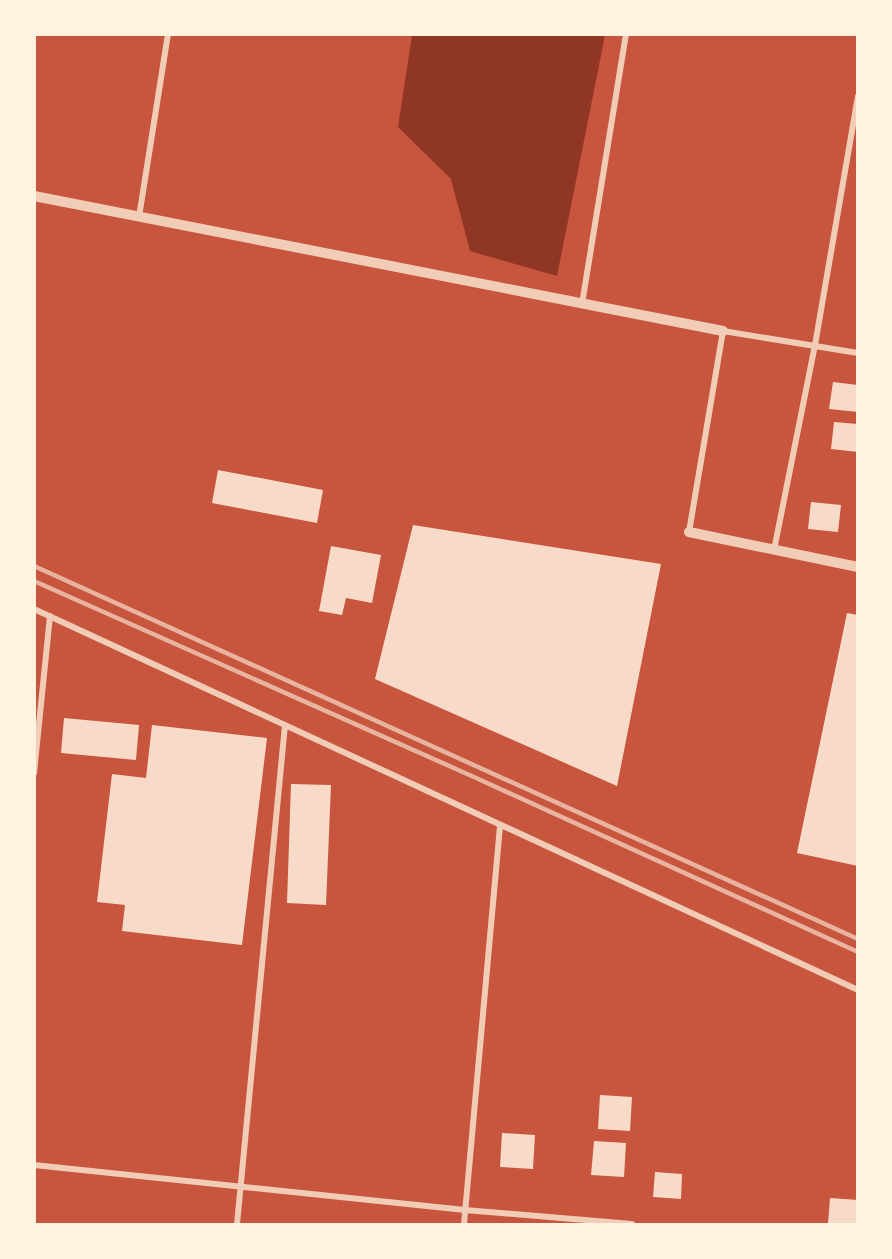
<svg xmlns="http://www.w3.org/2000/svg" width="892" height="1259" viewBox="0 0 892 1259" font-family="'Roboto Condensed',sans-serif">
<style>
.water{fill:#8f3625}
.building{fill:#f7dbc8}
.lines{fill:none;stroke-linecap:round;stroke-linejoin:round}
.minor{stroke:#f1ccb7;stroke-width:6}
.tertiary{stroke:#f1ccb7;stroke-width:10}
.rail{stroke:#e9b49f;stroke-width:4.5}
</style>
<rect width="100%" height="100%" fill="#c8553d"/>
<path class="water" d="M412 35H605L557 276 470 251 451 179 398 127Z"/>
<path class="building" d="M833 382 858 385V412L829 409Z
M834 422 858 424V452L831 449Z
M218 470 323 490 317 523 212 503Z
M811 502 841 505 838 532 808 529Z
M413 525 661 564 617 786 375 679Z
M331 546 381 555 372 603 346 598 342 615 319 611Z
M847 613 858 615V866L797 853Z
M64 718 139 725 136 760 61 753Z
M152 725 267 738 242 945 122 931 125 905 97 902 112 774 146 778Z
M291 784 331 785 326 905 287 903Z
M600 1095 632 1097 630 1131 598 1129Z
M502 1133 535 1135 533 1169 500 1167Z
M594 1141 626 1143 624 1177 591 1175Z
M655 1172 682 1174 681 1199 653 1197Z
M830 1198 858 1200 856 1224 828 1223Z"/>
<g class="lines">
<path class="minor" d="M139 217 168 34
M582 304 626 34
M689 532 723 331 858 353
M774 550 815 345 858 96
M34 609 858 990
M34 773 50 616
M34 1165 465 1210 632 1224
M237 1224 285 725
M464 1224 500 826"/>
<path class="tertiary" d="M34 196 723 331
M689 532 858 567"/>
<path class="rail" d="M34 566 858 939
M34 581 474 777 858 952"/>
</g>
<rect width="892" height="1259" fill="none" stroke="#fff3e0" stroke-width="72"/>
</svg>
